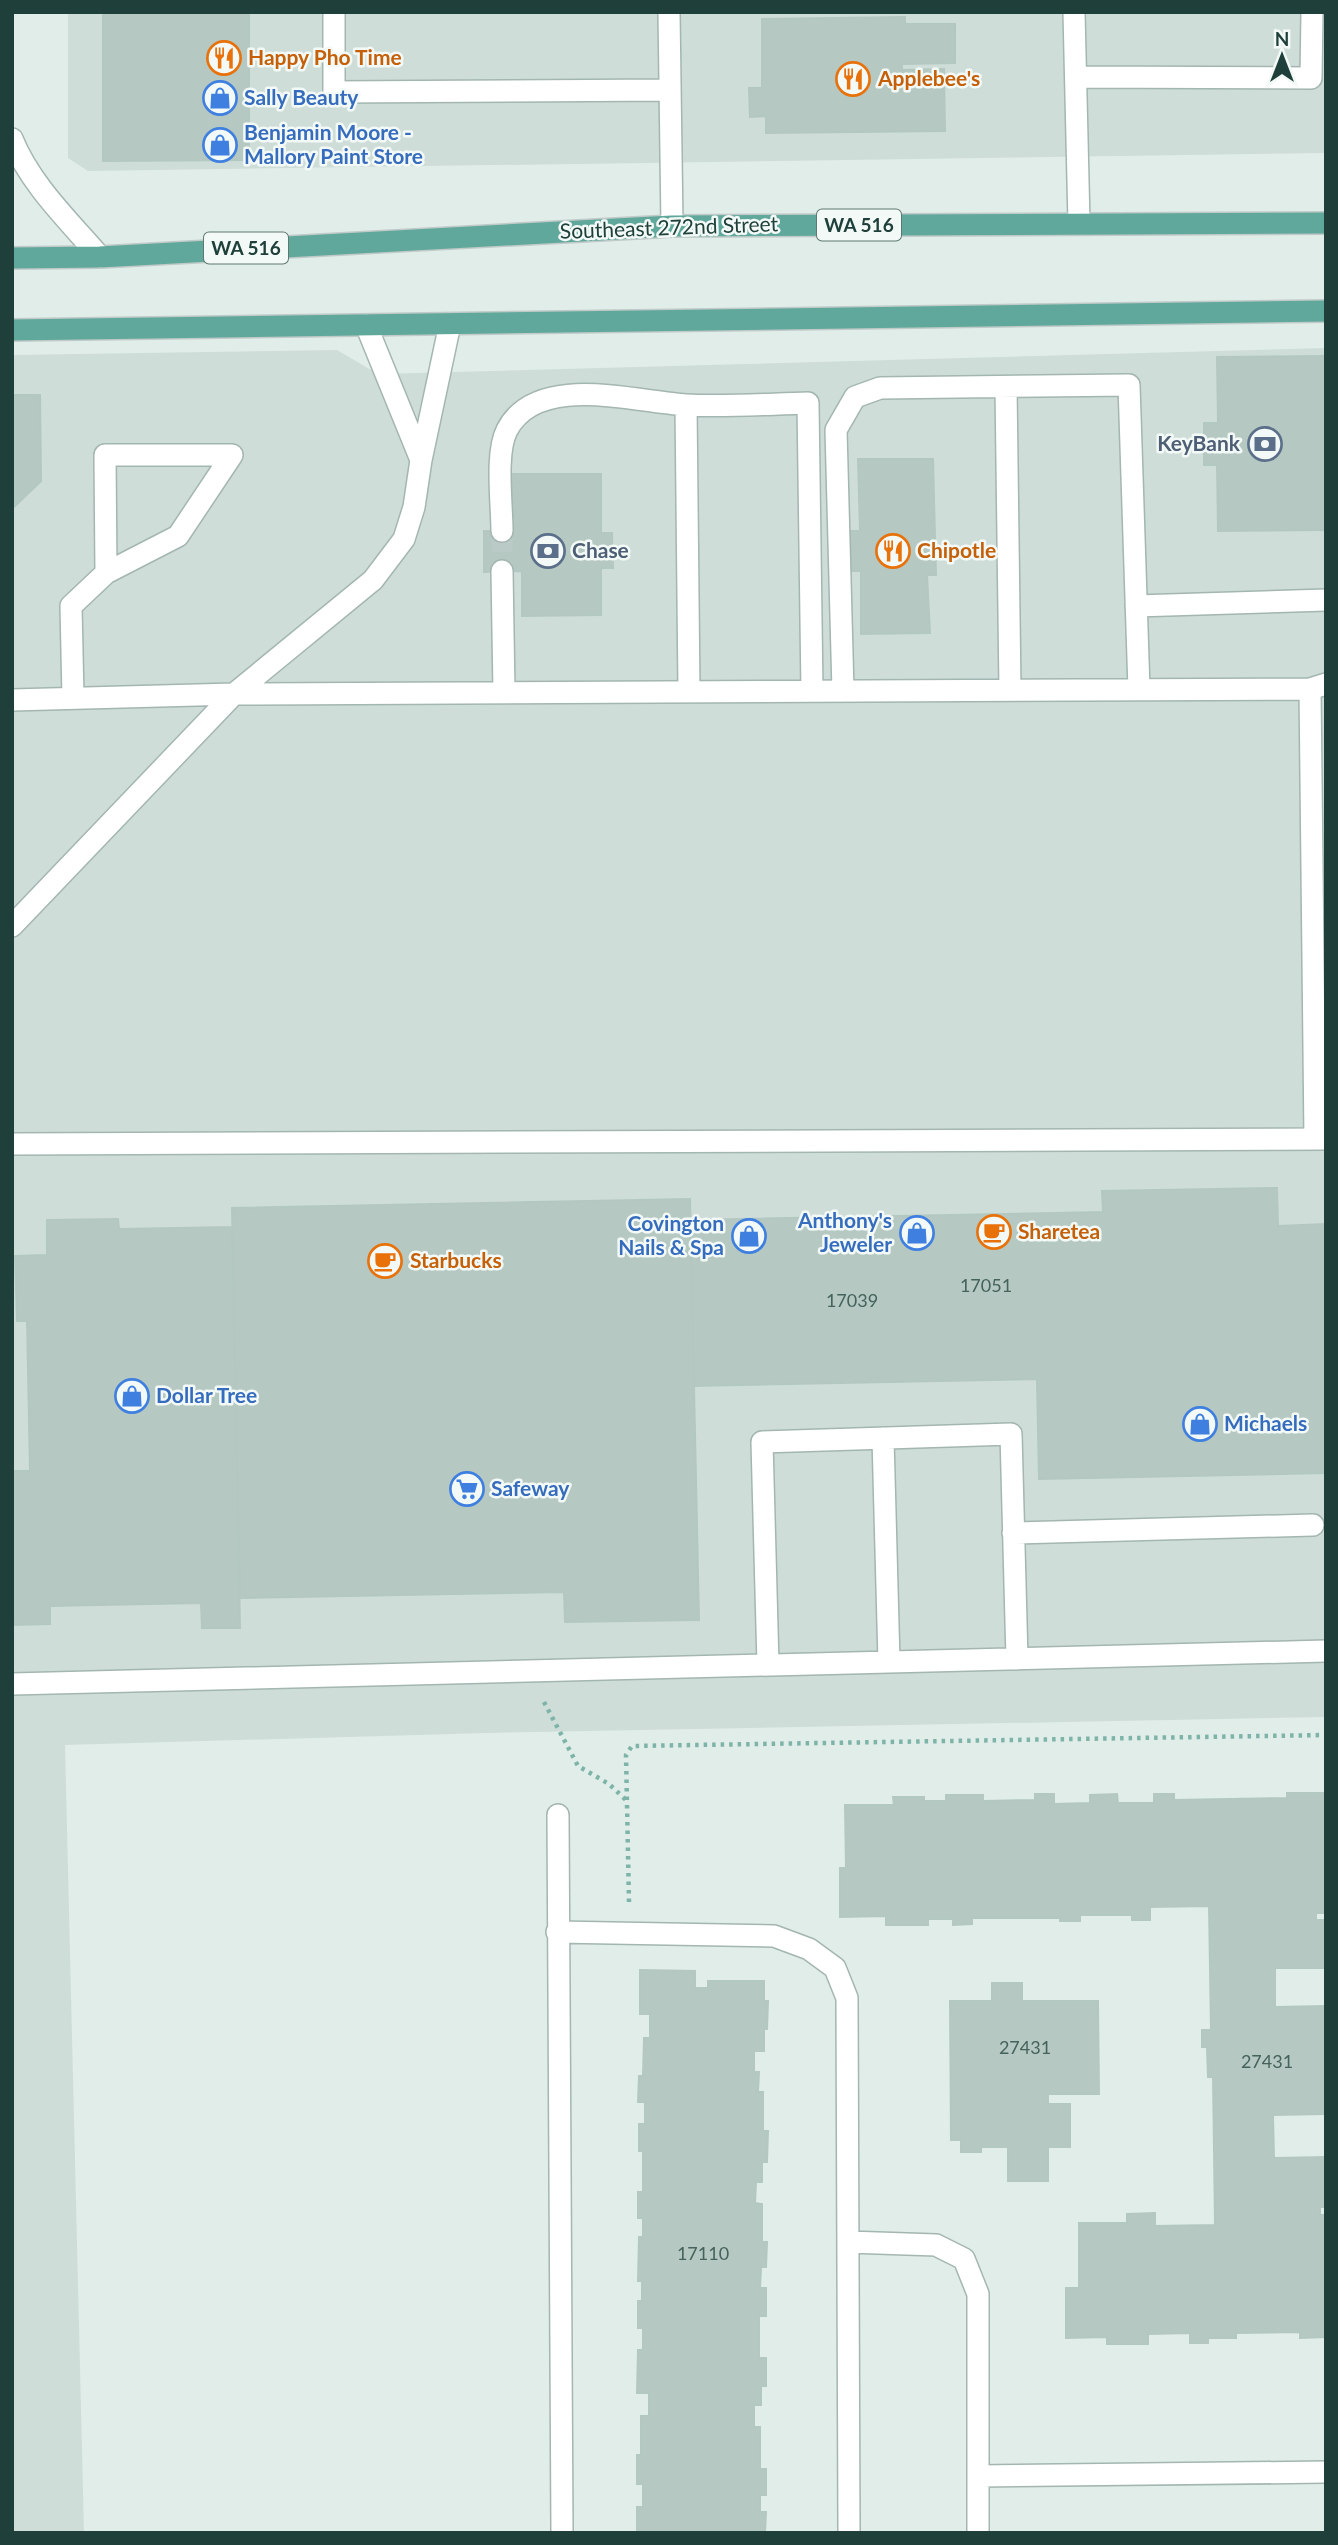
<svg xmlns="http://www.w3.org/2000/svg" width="1338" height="2545" viewBox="0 0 1338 2545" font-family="Lato,sans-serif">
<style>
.built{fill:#cfddd8}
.building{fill:#b6c8c2;stroke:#b3c8c1;stroke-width:2}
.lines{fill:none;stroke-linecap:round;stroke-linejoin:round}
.minor-tunnel{stroke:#bacac6;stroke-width:21;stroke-dasharray:21 10;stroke-linecap:butt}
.minor-casing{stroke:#a3b6b1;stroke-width:24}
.major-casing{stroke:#c0cac8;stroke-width:24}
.path{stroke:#7eb4a8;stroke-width:4.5;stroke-dasharray:3.5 5;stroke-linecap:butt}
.minor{stroke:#fff;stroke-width:21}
.major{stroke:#60a89b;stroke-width:21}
.labels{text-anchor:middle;stroke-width:5;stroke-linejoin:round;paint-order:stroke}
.number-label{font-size:18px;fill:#45625c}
.shield{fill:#f2f9f6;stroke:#5e7872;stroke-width:2}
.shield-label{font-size:19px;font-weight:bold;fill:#1f403a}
.food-label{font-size:21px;font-weight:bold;fill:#c56008;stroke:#f2f9f6;text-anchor:start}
.shop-label{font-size:21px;font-weight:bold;fill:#366cbe;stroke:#f2f9f6;text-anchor:start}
.street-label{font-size:21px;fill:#1f403a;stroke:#f2f9f6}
.service-label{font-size:21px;font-weight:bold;fill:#4e5e75;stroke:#f2f9f6;text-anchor:end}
</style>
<rect width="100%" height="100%" fill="#e1ede9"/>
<path class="built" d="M68 12H1326V153L88 171 68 158Z
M1326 348V1717L487 1733 65 1745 84 2533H12V355L337 350 378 374Z"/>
<path class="building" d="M103 12H249V160L103 161Z
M905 17V24H955V63L902 64V70L944 69 945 131 766 133V116L750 117 749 88H762V19Z
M1326 356V530L1218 531 1217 465H1204V423H1218L1217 357Z
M12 395H40L41 481 12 509Z
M858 459H933L936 575H927L930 633 861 634V571H850L851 531H860Z
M512 474H601V533H612L613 568H601V615L522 616V571L484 572V531H512Z
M1277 1188 1278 1226 1326 1224V1473L1039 1479 1037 1379 694 1386 691 1220 1103 1212 1102 1191Z
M690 1199 699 1620 565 1622 564 1592 240 1598 232 1208Z
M118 1219 119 1229 232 1227 240 1628H202L201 1603 50 1606V1624L12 1625V1471H30L27 1321H17L15 1256 47 1255V1220Z
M1287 1793H1326V1913H1316V1920H1326V1968H1275V2007L1326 2006V2092L1325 2114 1273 2115 1274 2158 1326 2157V2207H1320V2215H1326V2337L1300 2338V2332L1236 2333V2338H1208V2343H1190V2333L1148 2334V2344H1107V2337L1066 2338V2288H1079V2223H1127V2214L1155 2213V2226L1215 2225 1213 2077H1208L1207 2047H1202V2030H1211L1209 1906 1150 1907V1920H1132V1915H1080V1921H1060V1918H972V1924L953 1925V1919H928V1925H886V1916L840 1917V1868H846L845 1805H894L893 1797H924V1801H946V1795H983V1801L1035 1800V1794H1054V1804L1090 1803V1795L1117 1794 1118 1803H1154V1794H1174V1800L1287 1798Z
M640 1970 695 1971V1988H708V1981H764V2001H768L767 2029H764V2051H754V2072H759L758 2092H763V2131H768L767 2162H762V2182H756L755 2203 762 2204V2242H767L766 2267H761L760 2288H766V2316H759V2358H766V2386H761V2405H754V2427H760V2469H766V2495H760V2512H766L765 2533 637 2532V2507H643V2484H637V2455H641V2416H649V2393H637L638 2350H643V2328H638V2301H642V2281H638L639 2237H643V2218H638V2192H643V2151H639V2124H645V2102H638L639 2076H643L644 2038H650V2014H640Z
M992 1983H1022V2001H1098L1099 2094H1048V2104H1070V2147H1048V2181H1008V2147H981V2152H961V2140H951L950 2001H992Z"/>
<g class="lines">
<path class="minor-tunnel" d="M502 531V571"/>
<g class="minor-casing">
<path id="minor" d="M334 12V92L669 90
M669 12 672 226
M1074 12 1079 223
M1076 77 1311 78 1312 12
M12 139C30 184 69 221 100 257
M366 325 421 460 450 324
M1006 387 1010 690
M686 405 689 692
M502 531C502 504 495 453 507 430 537 372 635 402 686 405 726 407 768 404 808 403L812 691
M502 571 504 692
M1136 606 1326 600
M1310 689 1315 1139
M843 691 836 430 855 397 880 388 1129 385 1139 689
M73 698 71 606 106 573 105 455H232L178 536 106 573
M12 700 234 694 1310 689 1326 684
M12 926 234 694 373 580 404 539 414 507 421 460
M12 1144 1326 1139
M883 1438 889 1662
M1013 1533 1313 1525
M768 1665 762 1442 1011 1434 1017 1659
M12 1684 1326 1651
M558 1815 562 2533
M557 1932 774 1936 809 1949 835 1968 847 1998 849 2533
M848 2242 936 2245 964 2259 978 2294V2533
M980 2476 1326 2472"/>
</g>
<g class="major-casing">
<path id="major" d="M12 258 100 257 672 226 1326 223
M12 330 1326 311"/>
</g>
<path class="path" d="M544 1702 578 1766 609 1784 626 1800
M629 1902 626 1755 632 1746 1326 1735"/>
<use href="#minor" class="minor"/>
<use href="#major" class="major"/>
</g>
<defs>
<g id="restaurant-ring" transform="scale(1.75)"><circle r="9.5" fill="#f2f9f6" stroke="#e8710a" stroke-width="1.5"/><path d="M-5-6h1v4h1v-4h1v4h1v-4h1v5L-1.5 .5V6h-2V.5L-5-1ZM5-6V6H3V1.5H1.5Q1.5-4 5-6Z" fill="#e8710a"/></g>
<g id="shop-ring" transform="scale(1.75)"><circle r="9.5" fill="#f2f9f6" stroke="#3f7fe0" stroke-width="1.5"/><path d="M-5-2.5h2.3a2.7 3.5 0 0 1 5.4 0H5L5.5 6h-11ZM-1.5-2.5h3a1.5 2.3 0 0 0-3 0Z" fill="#3f7fe0"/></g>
<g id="bank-ring" transform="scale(1.75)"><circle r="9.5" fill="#f2f9f6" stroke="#5c6f8a" stroke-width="1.5"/><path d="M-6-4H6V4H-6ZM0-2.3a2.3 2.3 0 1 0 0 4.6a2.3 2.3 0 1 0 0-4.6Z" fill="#5c6f8a"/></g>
<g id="cafe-ring" transform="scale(1.75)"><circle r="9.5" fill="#f2f9f6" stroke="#e8710a" stroke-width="1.5"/><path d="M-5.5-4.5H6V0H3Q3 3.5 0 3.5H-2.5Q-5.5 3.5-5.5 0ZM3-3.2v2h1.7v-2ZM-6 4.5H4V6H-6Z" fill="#e8710a"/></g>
<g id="supermarket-ring" transform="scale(1.75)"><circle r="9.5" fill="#f2f9f6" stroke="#3f7fe0" stroke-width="1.5"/><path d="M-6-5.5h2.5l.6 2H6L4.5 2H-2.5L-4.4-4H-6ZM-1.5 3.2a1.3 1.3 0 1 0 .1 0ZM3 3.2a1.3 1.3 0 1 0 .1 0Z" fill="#3f7fe0"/></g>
</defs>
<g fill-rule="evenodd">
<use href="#restaurant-ring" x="224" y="58"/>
<use href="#restaurant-ring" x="853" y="79"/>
<use href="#shop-ring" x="220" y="98"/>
<use href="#shop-ring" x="220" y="145"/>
<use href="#bank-ring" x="1265" y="444"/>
<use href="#bank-ring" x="548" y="551"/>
<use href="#restaurant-ring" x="893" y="551"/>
<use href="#cafe-ring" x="994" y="1232"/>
<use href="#shop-ring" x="917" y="1233"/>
<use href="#shop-ring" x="749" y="1236"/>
<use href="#cafe-ring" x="385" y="1261"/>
<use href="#shop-ring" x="132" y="1396"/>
<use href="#shop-ring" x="1200" y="1424"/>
<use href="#supermarket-ring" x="467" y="1489"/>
</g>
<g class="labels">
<g class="number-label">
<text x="986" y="1292">17051</text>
<text x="852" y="1307">17039</text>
<text x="1025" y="2054">27431</text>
<text x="1267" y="2068">27431</text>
<text x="703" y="2260">17110</text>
</g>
<g class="shield">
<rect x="817" y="209.5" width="84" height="31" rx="5"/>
<rect x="204" y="232.5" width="84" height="31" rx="5"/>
</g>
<g class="shield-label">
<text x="859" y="232">WA 516</text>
<text x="246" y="255">WA 516</text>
</g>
<g class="food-label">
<text x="248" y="65">Happy Pho Time</text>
<text x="878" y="86">Applebee's</text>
<text x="917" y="558">Chipotle</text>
<text x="1018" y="1239">Sharetea</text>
<text x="410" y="1268">Starbucks</text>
</g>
<g class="shop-label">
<text x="244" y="105">Sally Beauty</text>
<text x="244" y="140">Benjamin Moore -<tspan x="244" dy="24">Mallory Paint Store</tspan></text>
<text x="892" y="1228" text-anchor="end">Anthony's<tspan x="892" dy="24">Jeweler</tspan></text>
<text x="724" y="1231" text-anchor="end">Covington<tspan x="724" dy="24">Nails &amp; Spa</tspan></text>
<text x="156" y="1403">Dollar Tree</text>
<text x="1224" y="1431">Michaels</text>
<text x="491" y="1496">Safeway</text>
</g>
<g class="street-label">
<text transform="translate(669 228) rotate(-2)" y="7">Southeast 272nd Street</text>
</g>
<g class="service-label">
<text x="1240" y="451">KeyBank</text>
<text x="572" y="558" text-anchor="start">Chase</text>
</g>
</g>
<rect width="1338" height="2545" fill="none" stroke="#1f403a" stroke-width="28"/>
<g transform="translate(1282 56)" stroke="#f2f9f6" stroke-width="5" paint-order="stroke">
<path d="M0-5L12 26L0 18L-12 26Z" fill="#1f403a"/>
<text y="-10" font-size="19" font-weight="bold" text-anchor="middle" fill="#1f403a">N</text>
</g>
</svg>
